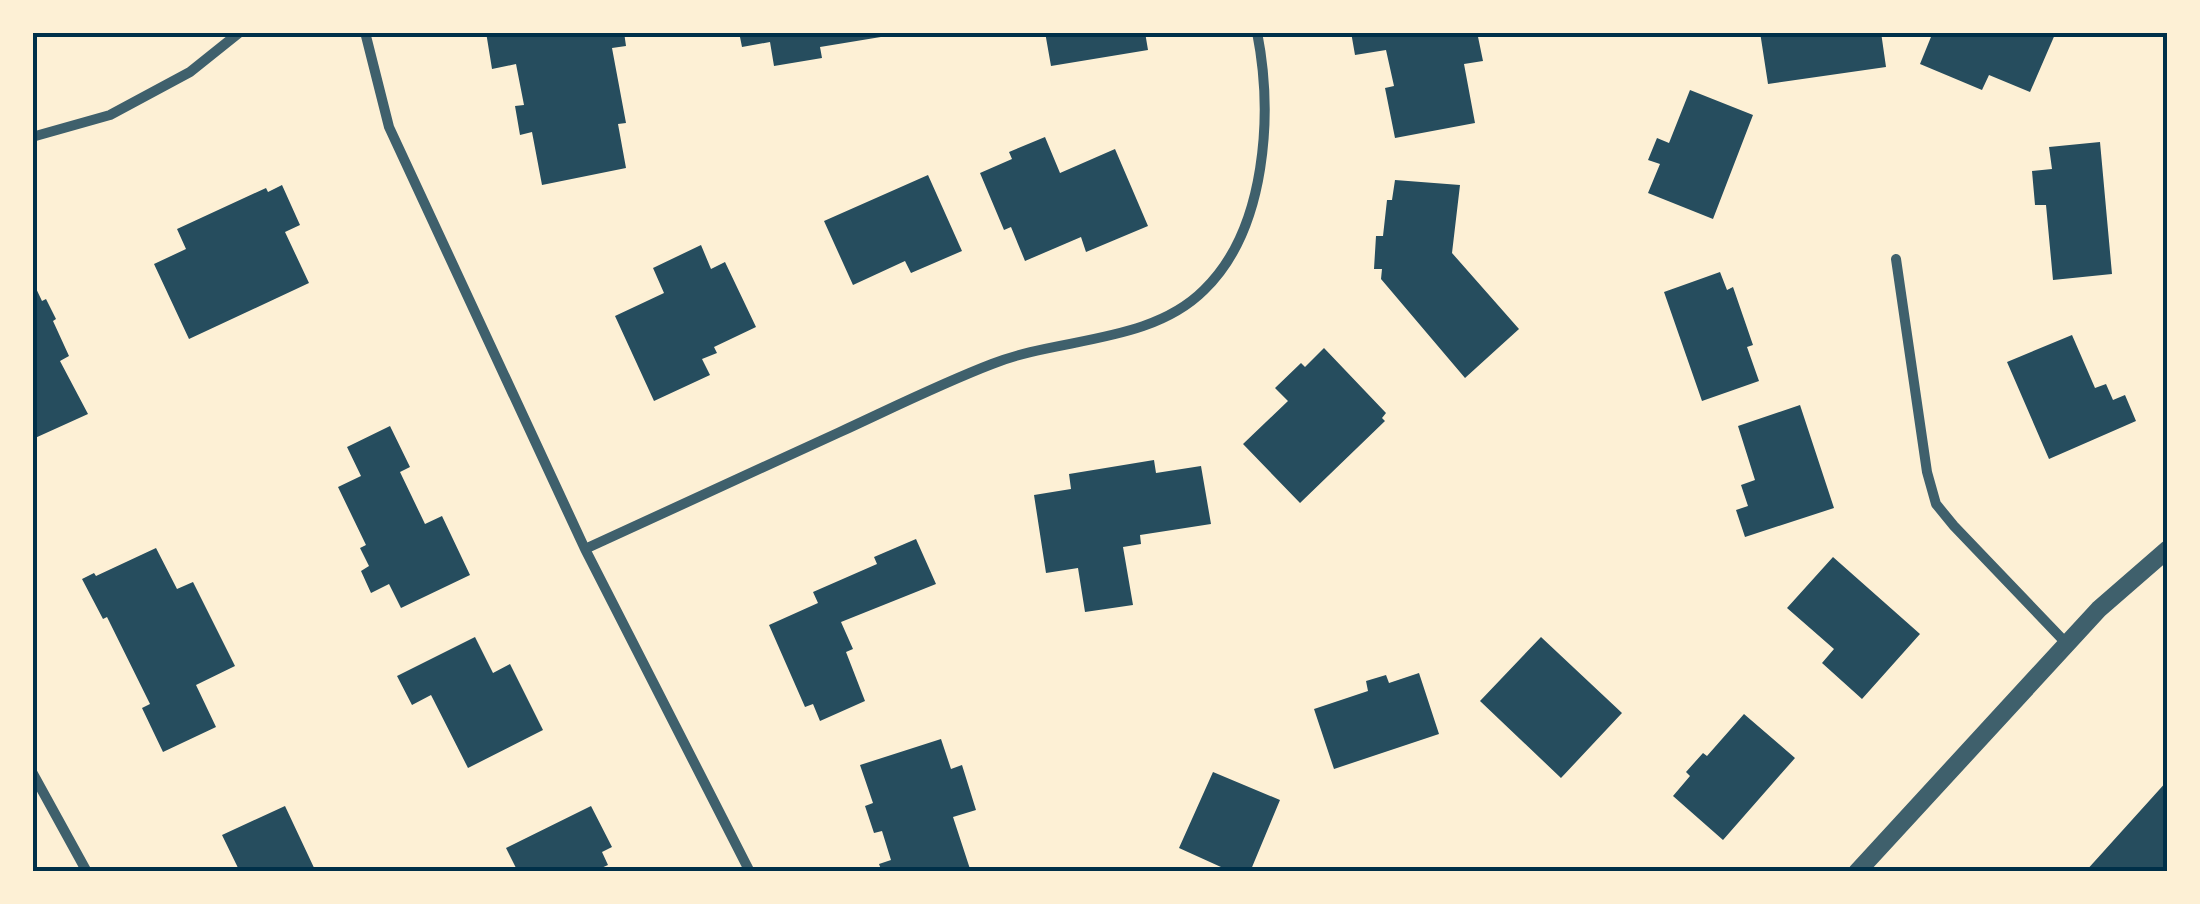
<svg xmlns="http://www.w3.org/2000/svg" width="2200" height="904" viewBox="0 0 2200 904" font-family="Quicksand,sans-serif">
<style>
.building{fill:#264d5e}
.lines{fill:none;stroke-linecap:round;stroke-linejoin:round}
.minor{stroke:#3f606c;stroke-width:10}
.tertiary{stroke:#3f606c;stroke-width:18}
.neatline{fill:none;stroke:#003049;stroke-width:4}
</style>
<rect width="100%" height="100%" fill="#fdf0d5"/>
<path class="building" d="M486 32H624L626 46 612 48 626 123 618 124 626 168 542 185 532 132 520 135 515 106 524 105 516 64 492 69Z
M739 32H893V35L820 47 822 58 774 66 770 42 742 47Z
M1045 32H1145L1148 50 1051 66Z
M1351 32H1477L1483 61 1464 64 1475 123 1395 138 1385 88 1394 86 1386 50 1355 55Z
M1760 32H1881L1886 67 1768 84Z
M1933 32H2056L2030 92 1989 75 1982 90 1920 64Z
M1690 90 1753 115 1713 219 1648 193 1660 164 1648 160 1657 138 1669 143Z
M1045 137 1060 173 1115 149 1148 226 1086 252 1081 237 1025 261 1011 227 1004 230 980 173 1012 159 1009 152Z
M2100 142 2112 274 2053 280 2046 205H2035L2032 171 2052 169 2049 147Z
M928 175 962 251 911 273 905 261 853 285 824 221Z
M1395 180 1460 185 1452 253 1519 329 1465 378 1381 279 1382 269H1374L1376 236H1383L1387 200H1392Z
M282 185 300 225 285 232 309 283 189 339 154 264 186 249 177 229 266 188 268 192Z
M701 245 711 269 725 262 756 327 714 347 717 353 702 359 710 375 654 401 615 316 664 293 653 268Z
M1720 272 1727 290 1733 287 1753 345 1747 347 1759 381 1702 401 1664 292Z
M32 280 42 301 46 299 56 319 53 321 69 356 60 361 88 414 35 438 32 436Z
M2072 335 2095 388 2106 384 2113 400 2125 395 2136 421 2049 459 2007 362Z
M1324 348 1386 413 1382 418 1385 421 1300 503 1243 444 1288 401 1275 388 1301 363 1305 367Z
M1800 405 1834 508 1745 537 1736 510 1748 506 1741 485 1755 480 1738 426Z
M390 426 410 467 400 472 425 524 442 516 470 575 401 608 389 584 371 593 361 571 369 566 360 548 366 545 338 487 361 476 347 447Z
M1154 460 1156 473 1201 466 1211 524 1140 535 1141 544 1123 547 1133 605 1085 612 1078 568 1046 573 1034 495 1071 489 1069 474Z
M916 539 936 584 841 622 853 649 846 652 865 701 820 721 813 704 805 707 769 625 818 603 813 592 877 564 874 557Z
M156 548 177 589 193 582 235 666 196 685 216 727 163 752 142 708 150 704 107 617 103 619 82 579 94 573 96 576Z
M1833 557 1920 634 1862 699 1822 663 1834 649 1787 608Z
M475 637 493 673 510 664 543 730 468 768 431 695 412 705 397 676Z
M1541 637 1622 713 1561 778 1480 701Z
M1419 673 1439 734 1334 769 1314 709 1368 691 1366 681 1386 675 1389 683Z
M1744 714 1795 758 1723 840 1673 796 1690 776 1686 772 1703 753 1707 756Z
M941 739 951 769 962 765 976 810 953 817 971 872H882L879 864 891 860 882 831 874 833 865 806 873 803 860 765Z
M1213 772 1280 800 1250 872H1232L1179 848Z
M2168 780V872H2085Z
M285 806 316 872H240L222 835Z
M591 806 612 847 602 852 608 865 599 869 600 872H518L506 848Z"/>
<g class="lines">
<path class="minor" d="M365 32 389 127 585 549 750 872
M32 137 110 115 190 72 240 32
M1896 259 1927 472 1936 504 1954 526 2066 643
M585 549C670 510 755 471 840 432 890 409 940 384 992 364 1059 337 1150 344 1204 290 1267 229 1273 113 1257 32
M32 772 87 872"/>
<path class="tertiary" d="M1857 872 2099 609 2168 549"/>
</g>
<rect width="2200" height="904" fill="none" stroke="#fdf0d5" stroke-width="70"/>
<rect x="35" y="35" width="2130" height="834" class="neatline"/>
</svg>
